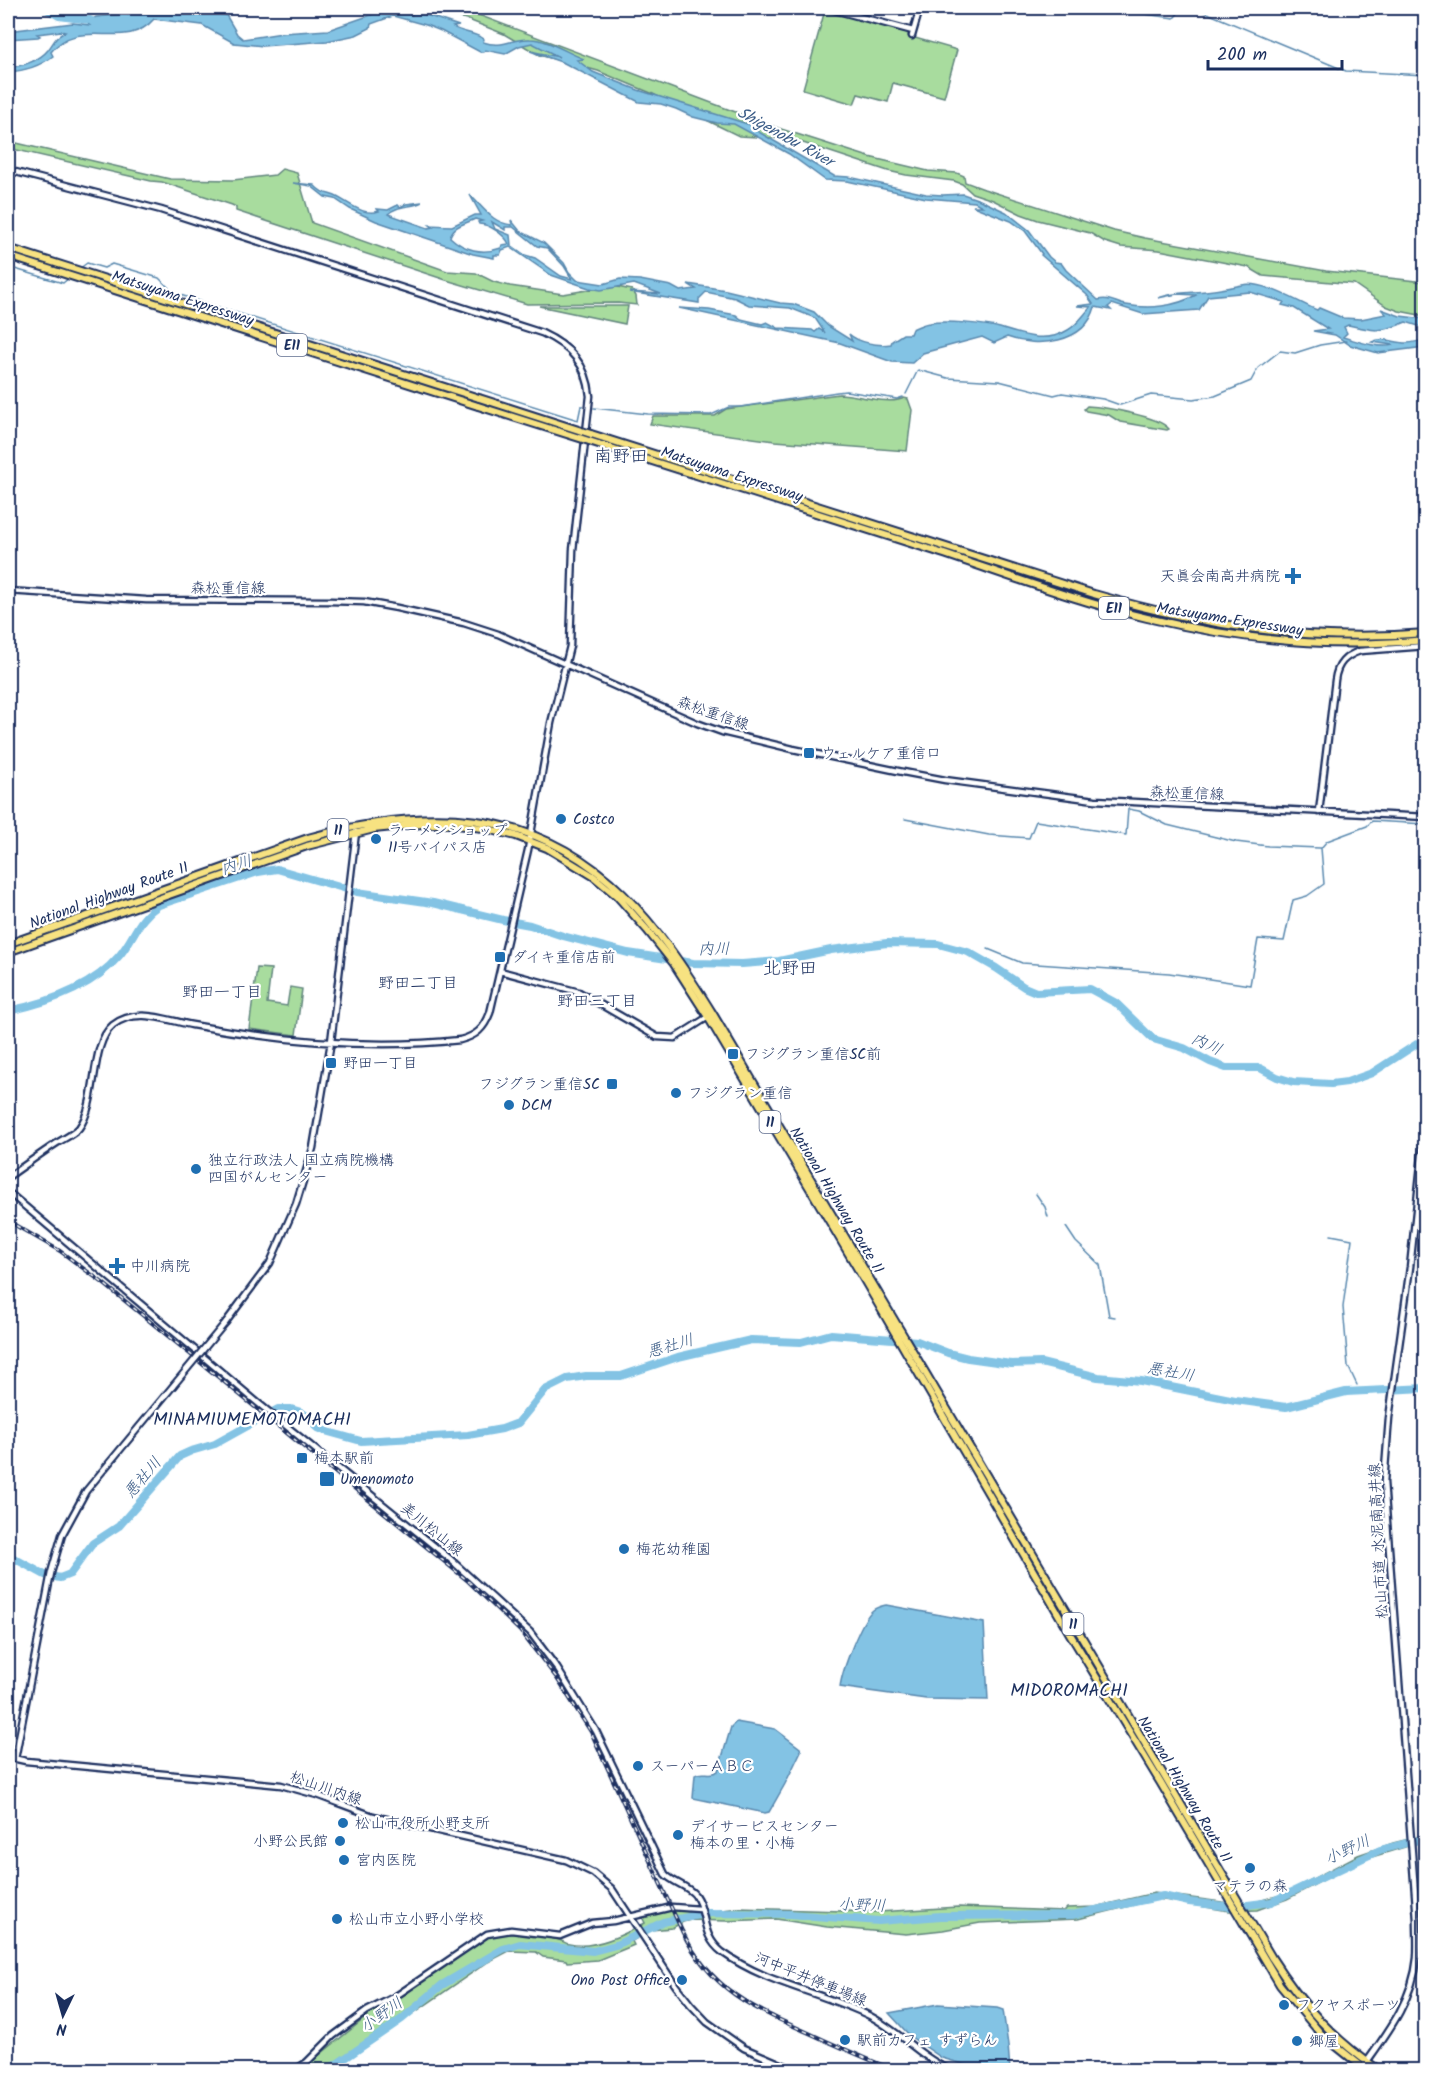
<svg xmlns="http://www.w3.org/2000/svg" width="1433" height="2078" viewBox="0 0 1433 2078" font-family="Kalam,'Klee One',sans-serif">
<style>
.green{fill:#a8dc9e;stroke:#62867e;stroke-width:1.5}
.water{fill:#83c3e4;stroke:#5988ae;stroke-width:1.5;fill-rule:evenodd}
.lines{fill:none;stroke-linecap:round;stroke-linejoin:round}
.stream{stroke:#5988ae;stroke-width:1.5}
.river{stroke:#83c3e4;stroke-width:8}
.secondary-casing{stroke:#1b2f5e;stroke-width:9}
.highway-casing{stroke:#1b2f5e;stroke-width:10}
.secondary{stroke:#fff;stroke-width:4.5}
.highway{stroke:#f7e281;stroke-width:6}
.rail-casing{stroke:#1b2f5e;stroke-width:4}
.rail{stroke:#fff;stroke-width:1.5;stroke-dasharray:4.5;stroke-linecap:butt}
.secondary-bridge-casing{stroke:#1b2f5e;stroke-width:9;stroke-linecap:butt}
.highway-bridge-casing{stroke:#1b2f5e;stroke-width:10;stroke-linecap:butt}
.secondary-bridge{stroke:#fff;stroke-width:4.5}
.highway-bridge{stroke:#f7e281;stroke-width:6}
.poi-dot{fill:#1f6fb2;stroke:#fff;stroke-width:2}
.labels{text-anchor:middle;stroke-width:4.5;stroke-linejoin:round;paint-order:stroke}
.shield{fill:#fff;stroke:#5f6d8e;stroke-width:1.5}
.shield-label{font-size:14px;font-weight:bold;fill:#1b2f5e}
.street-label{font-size:15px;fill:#1b2f5e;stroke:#fff}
.poi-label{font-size:15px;fill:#1b2f5e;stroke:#fff;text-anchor:start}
.water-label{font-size:16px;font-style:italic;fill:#3a5b86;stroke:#fff}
.neighbourhood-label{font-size:16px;fill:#1b2f5e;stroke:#fff}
.quarter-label{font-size:18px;fill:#1b2f5e;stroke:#fff}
</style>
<rect width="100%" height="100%" fill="#fff"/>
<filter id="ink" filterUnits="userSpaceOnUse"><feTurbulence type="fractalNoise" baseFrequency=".0167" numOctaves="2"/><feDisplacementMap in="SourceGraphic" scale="12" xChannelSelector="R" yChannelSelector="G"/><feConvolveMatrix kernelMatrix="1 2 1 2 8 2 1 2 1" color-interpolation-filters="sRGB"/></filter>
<g filter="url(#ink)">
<path class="green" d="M425 8H460L778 128 869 157 928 171 957 173 964 176 965 182 984 189 1114 231 1145 238 1326 271 1425 282V316L1399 311 1386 306 1354 284 1263 276 1248 267 1159 250 1121 247 1105 242 1090 233 1038 220 1021 214 993 200 972 193 962 184 954 181 906 175 888 171 791 139 739 136 651 93 598 71 539 55 504 34 466 19Z
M825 10 908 33V36L957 50 944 97 893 83 888 102 858 94 854 104 803 89Z
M8 141 170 179 233 180 275 175 282 169 297 173 312 223 447 271 476 273 494 282 510 286 563 294 612 286 632 290 636 296 637 305 618 303 527 304 446 280 236 211V207L232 205 162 182 151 181 8 148Z
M539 306H628L625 324Z
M839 394C857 394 889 406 904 398L908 399 912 410 907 451 775 441 650 424 653 416H715L726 409Z
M1087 406C1104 407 1159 416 1169 429L1167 430 1120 422 1109 415 1086 411 1084 409Z
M257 968 271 969 267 1003 287 1006 290 987 302 989 296 1035 249 1029Z
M1425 1835V1841L1362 1860 1287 1899 1257 1910 1229 1911 1158 1899 1078 1919 980 1923 943 1930 906 1934 827 1927 776 1919 725 1921 691 1920 683 1922 672 1928 651 1930 632 1941 634 1945 598 1960 567 1962 566 1960 543 1957 536 1952 509 1951 488 1962 331 2070H301L370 2014 406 1993 487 1936C506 1931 537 1935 556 1939 561 1940 565 1943 569 1944 593 1950 624 1935 645 1923L642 1917 670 1909 697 1913 739 1908 878 1912 958 1907 1064 1911 1067 1908 1095 1907 1154 1893 1222 1902 1247 1903 1258 1901 1284 1894 1358 1855 1393 1843Z"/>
<path class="water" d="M172 9 226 15 237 34 243 39 282 33 328 30 388 9 412 15 414 11 459 26 453 27C462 33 474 32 484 39L483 42C504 49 511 38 530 39 548 39 567 53 584 59L577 60 593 72 638 90 754 126 759 129 757 131 834 176 849 177 926 194 943 195 963 194 980 200 1006 212 1029 230 1049 257 1055 262 1061 263 1066 270 1098 300C1109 297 1115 303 1126 305 1149 309 1175 307 1196 295L1177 294 1158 298C1171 293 1182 293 1195 292 1210 291 1228 288 1242 285 1262 280 1298 302 1317 310L1319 308 1343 318 1361 319 1386 314 1381 309 1400 316 1425 319V328L1406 322C1381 333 1373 331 1348 325L1344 327 1347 333 1343 337C1357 341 1379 349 1393 345L1372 342C1383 336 1394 343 1406 343 1412 343 1419 341 1425 340V347L1378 353 1350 345 1335 335 1313 331 1328 329 1294 308 1282 305 1284 302 1250 292 1208 296 1199 310 1143 314 1112 304 1108 307 1111 310 1095 307C1085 344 1037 348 1007 337L994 343 982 337 923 353 912 363 892 362 840 343 679 308 709 310 736 315 741 319 762 324 767 322 778 328 812 330 815 332 819 329 825 333 815 318 790 308 749 305 735 298 706 292 699 299V303L629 292 661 294 634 284 601 290 589 288 551 275 510 247 502 250 500 255H494V258L473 254 376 221 350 209 335 199 325 197 311 186 293 183 314 185C324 196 329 192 339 198 352 205 364 216 379 211L377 209 388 210 398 205 400 207 406 204 422 202C411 208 397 205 388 214L428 228 433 227 430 225 452 226 475 215H481L470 195C484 208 492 223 512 225L511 220 520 231 544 243 564 263 569 272 577 280 603 284 620 279 640 280 671 286 680 291 696 289 688 284 726 290 780 303 793 304 814 312 828 326 852 341 849 334C859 343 878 346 891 344L892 341 903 334H910L912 329C918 327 924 323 930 323 945 320 985 324 1000 328 1023 335 1046 344 1068 330 1077 325 1084 314 1091 307L1077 306 1093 304 1087 295 1041 255 1042 254 1025 231 1011 221 973 206H982L975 202 926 198 847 181 825 180 789 154 734 124 717 123 693 117 676 109 661 104 639 102 564 63 530 51 559 57 532 43 519 46 505 54 485 50 484 52H480L441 31 426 25 393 16 371 24 370 28 356 35 327 41 263 46 234 43 202 25 154 19C125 53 80 15 51 52L53 56C39 67 24 71 8 72V67C21 67 39 61 48 50 55 41 54 38 65 32L61 31 37 34 40 36 38 37 8 39V31L73 23 90 25 88 22 96 17ZM475 219 482 221 478 222 479 224C489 224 505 235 509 244L502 245 501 248C482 255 464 250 450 237 453 225 465 224 475 219ZM492 222 505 230V227H513L537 246 547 248 564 266 572 279 561 276 535 258 525 255 511 245 510 235 495 229Z
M886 1605 984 1623 988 1700 926 1699 840 1687C842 1671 861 1619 873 1610 877 1607 882 1606 886 1605Z
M736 1722 775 1729 800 1748 801 1751 785 1784 769 1812 765 1813 693 1798 695 1775C702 1770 710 1777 718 1771L731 1727Z
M938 2004 997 2008 1003 2010 1008 2045 1010 2070H984L942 2058 911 2037 889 2013Z"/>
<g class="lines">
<path class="stream" d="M1100 8 1174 18 1183 8
M1195 8 1346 71 1426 75
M8 267 63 283 69 278
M79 269 87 263 104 268 112 264 159 278 174 293 578 420 581 406H583
M906 394 918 370 948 378 999 381 1054 395 1062 393 1103 399 1120 405 1151 395 1193 399 1215 396 1251 381 1258 368 1280 351 1295 353 1320 345 1346 341
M594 408 648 414 711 415 729 407H740L837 392 846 391 897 399 903 397
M905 819 989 835 1029 838 1036 821 1126 835 1128 809 1139 811 1167 825 1236 842 1268 846 1320 848
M988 949 1022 963 1169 973 1250 985 1258 939 1284 941 1293 900 1307 896 1324 884 1321 848 1327 841 1367 826 1372 821 1426 824
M1036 1194 1045 1207 1048 1217
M1066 1227 1076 1242 1100 1265 1109 1316 1115 1317
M1331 1235 1352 1239 1343 1307 1348 1366 1357 1385"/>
<path class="river" d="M45 8 59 16 90 20 100 26
M375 8 389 13
M8 1011C47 1003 92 988 119 956 135 937 137 919 159 905L258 872 277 869 357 892 433 903 503 920 530 925 563 936 628 953 693 963 742 964 779 961 831 950 887 943 938 944 968 952 996 968 1024 987 1036 992 1090 989 1116 1003 1153 1039 1184 1048 1210 1062 1226 1068H1260L1277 1077 1293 1082 1331 1084 1347 1082 1372 1073 1426 1038
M8 1555 45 1575 60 1578 70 1574 93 1543 119 1526 180 1456 191 1451 215 1444 278 1409H291L301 1412 312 1419 316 1427 325 1431 361 1441 468 1435 502 1429 518 1423 545 1390 567 1379 586 1376H621L678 1357 751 1340 801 1342 831 1334 917 1341 948 1353 968 1358 1011 1364 1041 1363 1098 1377 1141 1381 1235 1400 1286 1407 1346 1392 1426 1388
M328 2070 402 2019 442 1985 503 1949 520 1944 593 1951 616 1945 663 1922 709 1913 789 1914 879 1921 941 1916 1072 1915 1163 1896 1189 1902 1232 1907 1271 1902 1380 1850 1426 1838"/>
<g class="secondary-casing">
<path id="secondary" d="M827 8 913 31
M912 36 920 8
M8 170 161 210 542 333C570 346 587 364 590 396L573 550 570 646 551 723 528 850 490 1013C484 1029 476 1036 460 1040 371 1050 280 1041 192 1025 166 1020 136 1007 113 1025 89 1045 99 1101 79 1128 74 1134 63 1139 57 1143 40 1154 24 1166 8 1177
M8 591 146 600 330 601 364 602 397 608 464 623 498 634 697 723 722 732 793 749 898 771 945 780 1095 800 1426 817
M1319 812 1335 680C1337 664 1345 656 1360 651L1426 646
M500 971 579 992 657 1037 675 1038 708 1017
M8 1192 258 1403 449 1558 530 1632 557 1668 596 1731 665 1874C673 1883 687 1885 695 1895 708 1913 700 1935 722 1952 766 1984 822 1992 870 2016 899 2031 920 2057 950 2070
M226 1322 270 1263 296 1204 313 1148 331 1042 356 832
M8 1757 26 1761 281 1785 317 1795 373 1816 566 1860 593 1873 612 1889 676 1986 691 2005 707 2022 744 2048 795 2070
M15 1759 51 1573 62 1535 86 1491 173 1386
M295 2070 307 2062 333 2036 367 2011 396 1996 487 1934 511 1930 560 1936 592 1923 613 1921 672 1907 700 1909
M1361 2070C1385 2036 1413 2001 1417 1958 1418 1946 1417 1933 1417 1920L1384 1482 1389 1418 1410 1267 1426 1118"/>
</g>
<g class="highway-casing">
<path id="highway" d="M8 248 479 398
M8 256 478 406
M591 434 1094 594C1206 626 1309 643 1426 633
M589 441C705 477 820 514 935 551 1005 574 1075 601 1147 618 1238 640 1332 649 1426 640
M8 944 308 838C423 806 533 805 623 894 659 929 687 972 713 1014L1272 1958C1302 2005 1333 2039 1379 2070
M8 952 307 846 374 829 422 824H448L483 828 516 836 547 848 593 876 617 896 647 930 674 964 708 1017 856 1266 1070 1634 1160 1782 1280 1985 1321 2034 1366 2070"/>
</g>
<use href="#secondary" class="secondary"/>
<use href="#highway" class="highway"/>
<g class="rail-casing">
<path id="rail" d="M8 1221 60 1251 103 1283 468 1581 520 1631 556 1677 591 1732 682 1931C711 1990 752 2008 809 2033 837 2046 865 2058 894 2070"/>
</g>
<use href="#rail" class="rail"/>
<g class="secondary-bridge-casing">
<path id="secondary-bridge" d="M173 1386 226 1322"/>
</g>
<g class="highway-bridge-casing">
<path id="highway-bridge" d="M479 398 591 434
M478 406 589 441"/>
</g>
<use href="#secondary-bridge" class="secondary-bridge"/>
<use href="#highway-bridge" class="highway-bridge"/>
</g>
</g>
<g class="poi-dot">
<path d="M1290 567h6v6h6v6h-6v6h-6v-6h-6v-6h6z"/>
<rect x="803" y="747" width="12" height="12" rx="3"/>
<circle cx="561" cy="819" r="6"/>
<circle cx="376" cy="839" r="6"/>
<rect x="494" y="951" width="12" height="12" rx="3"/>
<rect x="727" y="1048" width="12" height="12" rx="3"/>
<rect x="325" y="1057" width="12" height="12" rx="3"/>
<rect x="606" y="1078" width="12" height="12" rx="3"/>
<circle cx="676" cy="1093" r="6"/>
<circle cx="509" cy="1105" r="6"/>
<circle cx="196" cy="1169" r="6"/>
<path d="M114 1257h6v6h6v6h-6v6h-6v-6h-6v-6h6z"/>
<rect x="296" y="1452" width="12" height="12" rx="3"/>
<rect x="319" y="1471" width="16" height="16" rx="3"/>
<circle cx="624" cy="1549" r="6"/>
<circle cx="638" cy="1766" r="6"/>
<circle cx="343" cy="1823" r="6"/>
<circle cx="678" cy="1835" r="6"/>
<circle cx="340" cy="1841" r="6"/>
<circle cx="344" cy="1860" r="6"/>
<circle cx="1250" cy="1868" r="6"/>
<circle cx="337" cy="1919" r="6"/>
<circle cx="682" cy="1980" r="6"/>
<circle cx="1284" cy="2005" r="6"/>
<circle cx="845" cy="2040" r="6"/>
<circle cx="1297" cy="2041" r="6"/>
</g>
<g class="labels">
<g class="shield">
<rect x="277" y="334" width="30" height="22" rx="4.5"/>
<rect x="1099" y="597" width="30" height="22" rx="4.5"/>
<rect x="327.5" y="819" width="21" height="22" rx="4.5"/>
<rect x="759.5" y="1111" width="21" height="22" rx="4.5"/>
<rect x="1062.5" y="1613" width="21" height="22" rx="4.5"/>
</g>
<g class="shield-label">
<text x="292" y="350">E11</text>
<text x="1114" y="613">E11</text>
<text x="338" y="835">11</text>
<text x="770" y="1127">11</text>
<text x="1073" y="1629">11</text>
</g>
<g class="street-label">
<text transform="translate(183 298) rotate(18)" y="5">Matsuyama Expressway</text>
<text transform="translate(732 474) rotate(18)" y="5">Matsuyama Expressway</text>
<text x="228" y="593">森松重信線</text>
<text transform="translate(1230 619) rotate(9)" y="5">Matsuyama Expressway</text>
<text transform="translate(713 713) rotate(19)" y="5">森松重信線</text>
<text transform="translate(1187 793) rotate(2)" y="5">森松重信線</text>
<text transform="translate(109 895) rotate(-20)" y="5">National Highway Route 11</text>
<text transform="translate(837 1200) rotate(59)" y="5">National Highway Route 11</text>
<text transform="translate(432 1529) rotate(39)" y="5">美川松山線</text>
<text transform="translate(1378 1541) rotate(-93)" y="5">松山市道 水泥南高井線</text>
<text transform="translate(326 1788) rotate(19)" y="5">松山川内線</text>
<text transform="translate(1185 1789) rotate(59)" y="5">National Highway Route 11</text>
<text transform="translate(811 1979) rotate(22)" y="5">河中平井停車場線</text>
</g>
<g class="poi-label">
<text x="1280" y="581" text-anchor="end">天眞会南高井病院</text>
<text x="821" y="758">ウェルケア重信口</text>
<text x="573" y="824">Costco</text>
<text x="388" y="835">ラーメンショップ<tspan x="388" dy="17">11号バイパス店</tspan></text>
<text x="512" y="962">ダイキ重信店前</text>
<text x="745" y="1059">フジグラン重信SC前</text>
<text x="343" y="1068">野田一丁目</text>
<text x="600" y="1089" text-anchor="end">フジグラン重信SC</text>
<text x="688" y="1098">フジグラン重信</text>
<text x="521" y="1110">DCM</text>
<text x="208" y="1165">独立行政法人 国立病院機構<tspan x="208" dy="17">四国がんセンター</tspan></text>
<text x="130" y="1271">中川病院</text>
<text x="314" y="1463">梅本駅前</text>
<text x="340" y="1484">Umenomoto</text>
<text x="636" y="1554">梅花幼稚園</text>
<text x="650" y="1771">スーパーＡＢＣ</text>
<text x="355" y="1828">松山市役所小野支所</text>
<text x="690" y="1831">デイサービスセンター<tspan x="690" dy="17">梅本の里・小梅</tspan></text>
<text x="328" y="1846" text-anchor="end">小野公民館</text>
<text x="356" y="1865">宮内医院</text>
<text x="1250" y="1891" text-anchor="middle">マテラの森</text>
<text x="349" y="1924">松山市立小野小学校</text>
<text x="670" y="1985" text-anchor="end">Ono Post Office</text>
<text x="1296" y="2010">フクヤスポーツ</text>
<text x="857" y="2045">駅前カフェ すずらん</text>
<text x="1309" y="2046">郷屋</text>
</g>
<g class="water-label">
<text transform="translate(786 136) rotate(29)" y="6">Shigenobu River</text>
<text transform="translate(236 864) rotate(-17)" y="6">内川</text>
<text transform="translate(714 948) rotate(-1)" y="6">内川</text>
<text transform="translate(1207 1043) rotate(25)" y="6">内川</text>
<text transform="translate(670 1345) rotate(-16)" y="6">悪社川</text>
<text transform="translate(1171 1371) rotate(10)" y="6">悪社川</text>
<text transform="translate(142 1477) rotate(-50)" y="6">悪社川</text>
<text transform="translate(1347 1849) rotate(-25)" y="6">小野川</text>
<text transform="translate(862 1904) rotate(2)" y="6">小野川</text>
<text transform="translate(381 2014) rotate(-36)" y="6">小野川</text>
</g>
<g class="neighbourhood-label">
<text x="418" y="988">野田二丁目</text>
<text x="222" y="997">野田一丁目</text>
<text x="597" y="1006">野田三丁目</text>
</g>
<g class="quarter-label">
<text x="621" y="462">南野田</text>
<text x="790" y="974">北野田</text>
<text x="252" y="1425">MINAMIUMEMOTOMACHI</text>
<text x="1069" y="1696">MIDOROMACHI</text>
</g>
</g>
<rect width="1433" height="2078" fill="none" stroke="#fff" stroke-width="30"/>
<rect x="15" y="15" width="1403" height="2048" fill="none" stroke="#1b2f5e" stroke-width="2" filter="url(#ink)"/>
<g transform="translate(63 2015) rotate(185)" stroke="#ffffff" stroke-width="4.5" paint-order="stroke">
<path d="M0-4.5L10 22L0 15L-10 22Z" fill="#1b2f5e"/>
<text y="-9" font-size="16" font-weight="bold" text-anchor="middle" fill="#1b2f5e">N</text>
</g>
<path d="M1208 60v9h134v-9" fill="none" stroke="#1b2f5e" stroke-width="3"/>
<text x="1217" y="60" font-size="18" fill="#1b2f5e" stroke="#ffffff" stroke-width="4.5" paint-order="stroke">200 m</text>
</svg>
